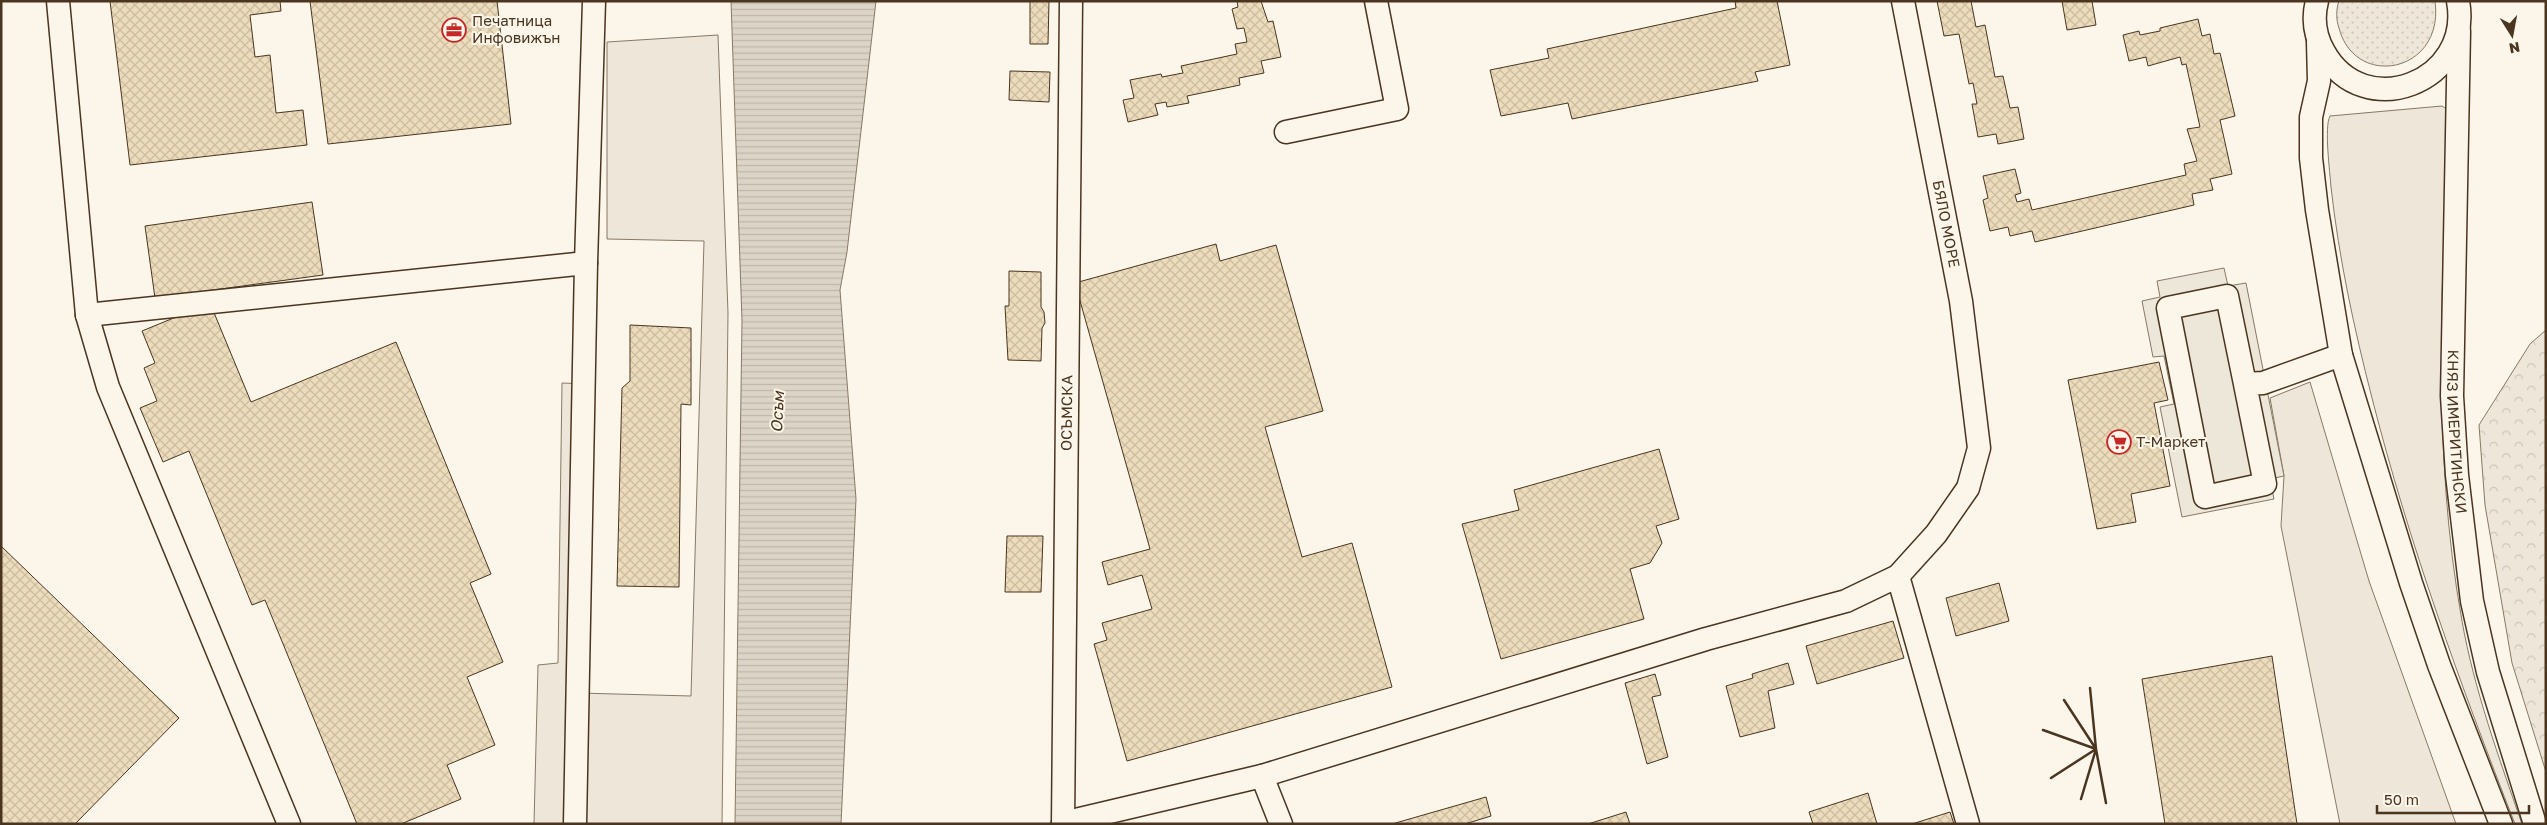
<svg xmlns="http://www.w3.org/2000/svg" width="2547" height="825" viewBox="0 0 2547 825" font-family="'Golos Text',sans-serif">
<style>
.grass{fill:#ede6d9;stroke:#887966}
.forest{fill:url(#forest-crowns);stroke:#887966}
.garden{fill:url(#garden-dots);stroke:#887966}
.parking{fill:#ede7d9;stroke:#887966}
.water{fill:url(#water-rules);stroke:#887966}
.building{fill:url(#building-cross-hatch);stroke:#4a3520}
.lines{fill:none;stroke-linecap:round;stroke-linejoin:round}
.minor-casing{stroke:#4a3520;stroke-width:25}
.minor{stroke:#fbf6e9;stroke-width:22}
.wall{stroke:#4a3520;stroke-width:2.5}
.labels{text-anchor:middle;stroke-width:4;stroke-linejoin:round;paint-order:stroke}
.poi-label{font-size:15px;fill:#4a3520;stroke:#fbf6e9;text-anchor:start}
.street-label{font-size:15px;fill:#4a3520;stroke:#fbf6e9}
.water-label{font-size:16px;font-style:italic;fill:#4a3520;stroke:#fbf6e9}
</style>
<defs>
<pattern id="forest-crowns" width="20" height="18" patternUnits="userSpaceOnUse" patternTransform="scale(1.25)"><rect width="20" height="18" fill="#ede6d9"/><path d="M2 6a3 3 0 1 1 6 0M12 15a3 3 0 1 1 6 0" fill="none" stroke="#cdc6ba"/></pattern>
<pattern id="garden-dots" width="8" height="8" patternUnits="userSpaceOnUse" patternTransform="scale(1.25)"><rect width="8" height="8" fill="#ede6d9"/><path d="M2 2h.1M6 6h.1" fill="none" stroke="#cdc6ba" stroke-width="1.8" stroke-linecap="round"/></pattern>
<pattern id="water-rules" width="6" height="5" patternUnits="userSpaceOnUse" patternTransform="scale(1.25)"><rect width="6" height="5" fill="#dcd4c6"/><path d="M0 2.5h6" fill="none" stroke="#beb7aa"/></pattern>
<pattern id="building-cross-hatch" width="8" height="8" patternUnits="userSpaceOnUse" patternTransform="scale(1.25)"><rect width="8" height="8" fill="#ecdcbc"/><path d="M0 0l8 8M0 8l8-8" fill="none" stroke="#ccbda1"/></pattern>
</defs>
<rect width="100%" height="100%" fill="#fbf6e9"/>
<path class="grass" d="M718 35 728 313 722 824H534L538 665 558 663 562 383 586 384 578 693 691 696 704 241 607 239V42Z
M2442 106 2448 110C2443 282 2431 450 2462 621 2474 689 2499 758 2522 824H2515C2460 684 2409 543 2372 398 2354 328 2339 259 2331 187 2330 173 2324 127 2330 116Z
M2310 382 2369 581 2456 824H2340L2281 526 2284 476 2270 398Z"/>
<path class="forest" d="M2546 330V772L2512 663 2485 505 2479 425 2530 344Z"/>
<path class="garden" d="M2339 1H2435C2445 73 2355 90 2339 28 2336 20 2336 9 2339 1Z"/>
<path class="parking" d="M2224 268 2228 286 2246 283 2284 476 2270 479 2274 499 2182 517 2160 407 2174 404 2164 356 2153 357 2142 301 2160 297 2157 281Z"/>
<path class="water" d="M731 1H876L847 252 840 290 856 499 841 824H735L742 321Z"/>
<path class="building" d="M110 1H280L281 11 250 15 255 57 270 55 276 113 303 110 307 145 130 165Z
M310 1H497L511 124 328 144Z
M1030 1H1049L1048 44H1030Z
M1237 1H1261L1268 22 1273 21 1281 57 1261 61 1264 73 1239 78 1240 85 1187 96 1189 103 1167 107 1166 102 1155 104 1158 115 1128 122 1123 100 1134 98 1130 80 1161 74 1162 77 1183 73 1181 66 1237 54 1235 44 1247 42 1244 28 1237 29 1232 9 1238 7Z
M1735 1H1777L1790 65 1755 72 1758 81 1572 119 1568 103 1501 116 1490 70 1549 58 1547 49 1736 8Z
M1937 1H1971L1976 27 1985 25 1995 77 2003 76 2010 108 2018 107 2024 139 1998 144 1996 134 1978 137 1972 104H1977L1973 83 1969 84 1959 34 1944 36Z
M2062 1H2092L2096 25 2067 30Z
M2198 19 2202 36 2210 34 2214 54 2220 53 2235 116 2220 120 2232 174 2210 179 2213 190 2192 194 2194 205 2035 242 2032 231 2010 236 2008 227 1990 231 1983 200 1988 198 1983 176 2015 169 2021 193 2015 195 2017 202 2029 199 2032 210 2186 175 2184 164 2197 161 2187 129 2200 127 2186 64 2182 65 2180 57 2148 66 2146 57 2129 61 2123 35 2139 31 2140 35 2160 31V28Z
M1010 71 1050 72 1049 102 1009 100Z
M312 202 323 275 155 298 145 226Z
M1216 244 1220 261 1276 245 1323 411 1265 427 1302 557 1352 543 1392 687 1127 761 1094 644 1107 640 1102 623 1152 609 1142 575 1108 585 1102 562 1150 549 1075 283Z
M1009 271 1041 272V307L1044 312 1045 323 1042 328 1041 361 1008 360 1005 306H1009Z
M210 303 251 402 396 342 491 574 470 583 503 662 467 677 495 745 447 765 461 799 401 824H357L265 600 252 605 189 451 163 462 140 408 157 401 144 368 155 363 142 331Z
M630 325 691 328V405L681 404 679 587 617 586 622 388 630 381Z
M2159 362 2168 400 2154 403 2170 486 2131 494 2136 522 2097 529 2068 380Z
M1659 449 1679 519 1656 526 1662 543 1650 563 1630 569 1644 619 1501 659 1462 524 1519 510 1514 490Z
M1007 536H1043L1041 592H1005Z
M1 546 179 718 75 824H1Z
M1999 583 2009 621 1956 636 1946 598Z
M1893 621 1904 658 1817 684 1806 646Z
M2272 656 2297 824H2165L2142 679Z
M1788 663 1794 684 1768 691 1775 728 1740 737 1726 686 1753 678 1752 674Z
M1655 674 1661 695 1652 697 1668 757 1647 764 1625 683Z
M1868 793 1877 824H1813L1809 812Z
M1486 797 1491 816 1465 824H1392Z
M1626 812 1630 824H1588Z
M1950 812 1954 824H1912Z"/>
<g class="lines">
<g class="minor-casing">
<g id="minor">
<path d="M58 1 87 315 108 387 289 824"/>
<path d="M2317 1C2312 20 2315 36 2324 52 2364 124 2473 82 2458 1"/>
<path id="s1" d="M2459 31 2452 396 2457 475 2472 601 2488 672 2535 824"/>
<path d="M2318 42 2319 81 2311 117V158L2317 210 2341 355 2411 583 2439 665 2501 824"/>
<path d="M1286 132 1397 109 1376 1"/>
<path d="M87 315 586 263"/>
<path d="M2245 384 2265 484 2205 497 2168 308 2227 296 2245 384 2263 383 2341 355"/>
<path d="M1898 576 1968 824"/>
<path d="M1262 776 1281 824"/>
<path d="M1063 823 1262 776 1706 639 1846 601 1898 576 1936 534 1968 488 1979 448 1961 301 1903 1"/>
<path d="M575 824 586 263 594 1"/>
<path id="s2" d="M1063 824 1071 1"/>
</g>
</g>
<use href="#minor" class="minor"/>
<path class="wall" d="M2090 688 2096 749 2106 803
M2064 700 2096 749 2081 799
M2043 730 2096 749 2051 778"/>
</g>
<defs>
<g id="office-ring" transform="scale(1.25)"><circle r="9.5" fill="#fbf6e9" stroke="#c62828" stroke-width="1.5"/><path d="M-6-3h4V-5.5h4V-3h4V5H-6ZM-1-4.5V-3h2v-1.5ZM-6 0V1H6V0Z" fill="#c62828"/></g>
<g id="supermarket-ring" transform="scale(1.25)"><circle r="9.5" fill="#fbf6e9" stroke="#c62828" stroke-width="1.5"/><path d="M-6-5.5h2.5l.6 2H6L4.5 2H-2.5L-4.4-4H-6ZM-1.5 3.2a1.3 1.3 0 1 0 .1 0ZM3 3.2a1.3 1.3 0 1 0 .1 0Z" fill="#c62828"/></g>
</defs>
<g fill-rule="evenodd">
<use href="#office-ring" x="454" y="30"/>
<use href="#supermarket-ring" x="2119" y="442"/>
</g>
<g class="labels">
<g class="poi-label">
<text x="472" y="26">Печатница<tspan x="472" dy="17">Инфовижън</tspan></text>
<text x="2136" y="447">Т-Маркет</text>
</g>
<g class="street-label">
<text transform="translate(1946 224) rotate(79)" y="5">БЯЛО МОРЕ</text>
<text dy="5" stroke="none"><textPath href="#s2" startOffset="411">ОСЪМСКА</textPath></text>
<text dy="5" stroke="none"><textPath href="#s1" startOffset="401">КНЯЗ ИМЕРИТИНСКИ</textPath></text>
</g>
<g class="water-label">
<text transform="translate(777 412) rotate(-87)" y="6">Осъм</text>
</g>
</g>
<rect width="2547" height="825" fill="none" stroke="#4a3520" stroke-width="5"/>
<g transform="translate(2512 35) rotate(169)" stroke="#fbf6e9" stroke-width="4" paint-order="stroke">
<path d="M0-4L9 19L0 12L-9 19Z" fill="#4a3520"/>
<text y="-8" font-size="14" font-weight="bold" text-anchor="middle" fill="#4a3520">N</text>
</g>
<path d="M2377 805v8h152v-8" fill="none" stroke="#4a3520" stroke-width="2.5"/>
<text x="2384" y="805" font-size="15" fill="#4a3520" stroke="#fbf6e9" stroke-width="4" paint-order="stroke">50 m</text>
</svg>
